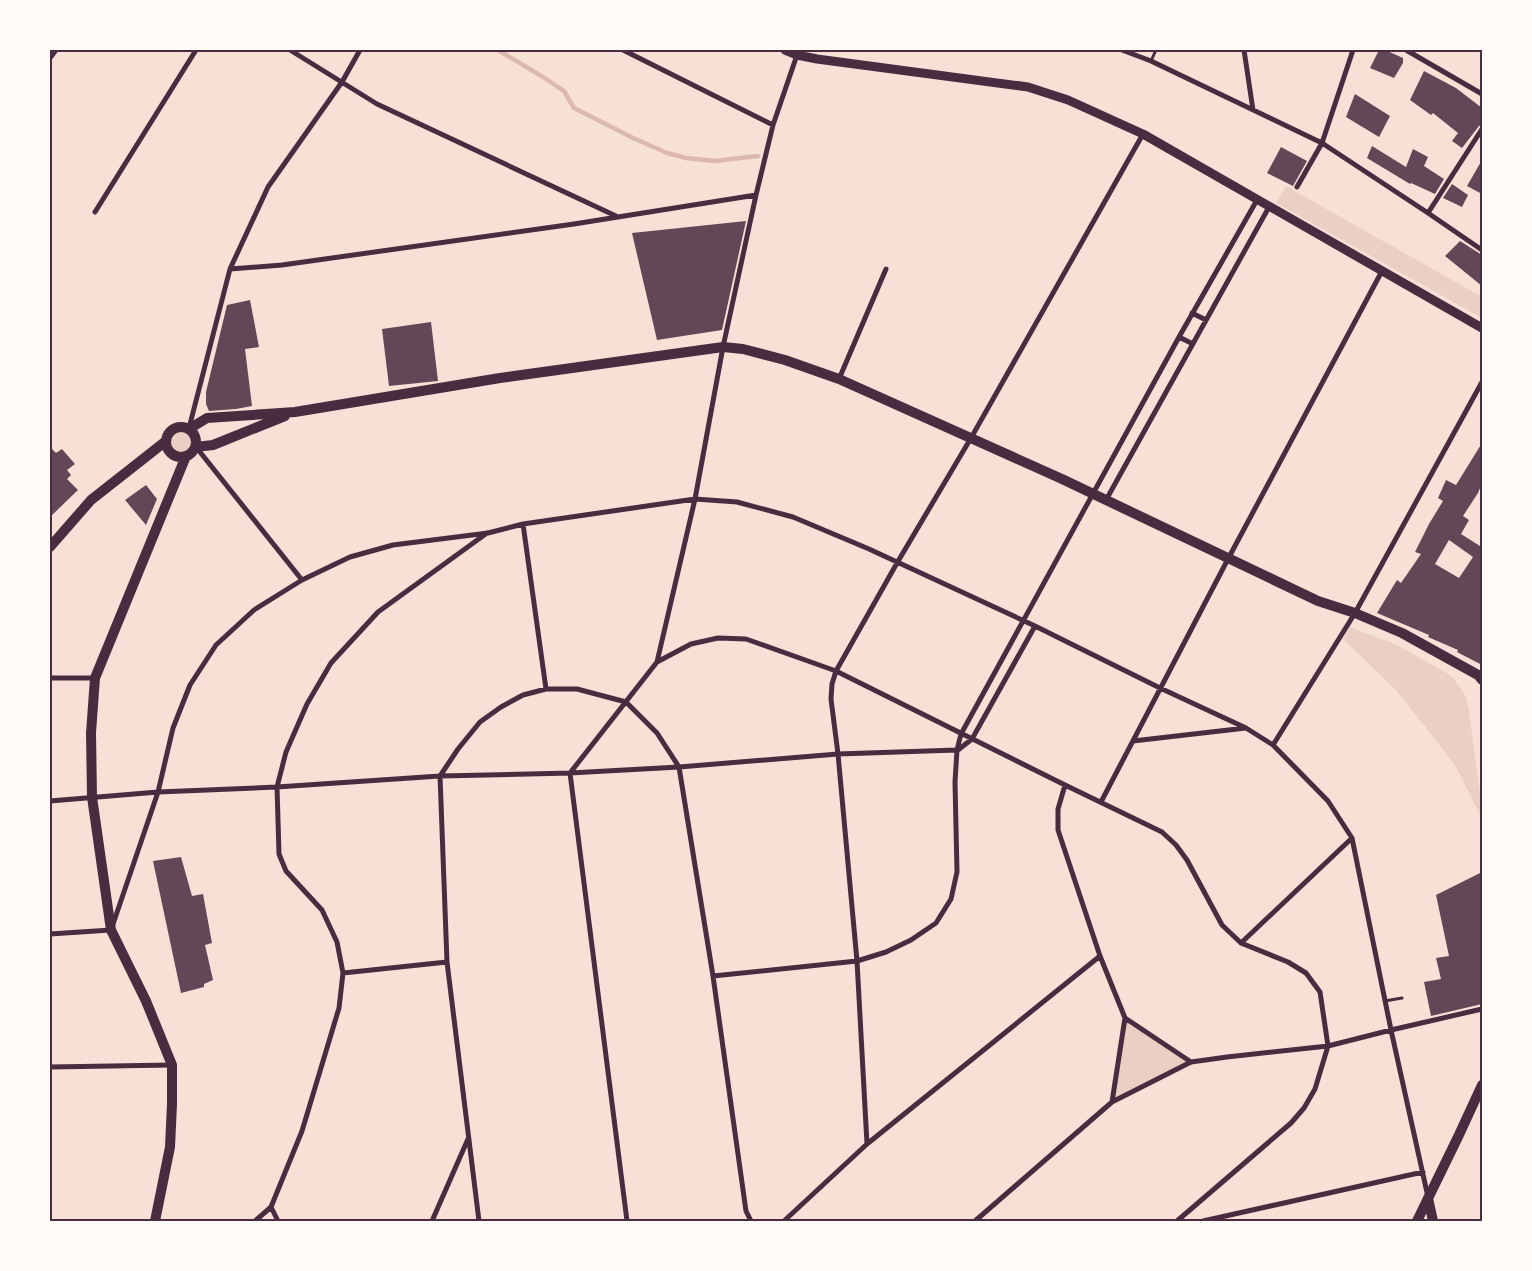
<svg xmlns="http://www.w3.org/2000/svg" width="1532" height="1271" viewBox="0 0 1532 1271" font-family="'Roboto Condensed',sans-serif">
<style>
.green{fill:#ebcfc5}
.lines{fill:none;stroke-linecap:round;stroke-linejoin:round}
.stream{stroke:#dcb8b0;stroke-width:4.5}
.building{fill:#644757;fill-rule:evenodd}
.service{stroke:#4a2c40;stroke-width:3}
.minor{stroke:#4a2c40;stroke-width:5}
.tertiary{stroke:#4a2c40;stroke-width:9}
.secondary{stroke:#4a2c40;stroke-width:10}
.neatline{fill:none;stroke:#4a2c40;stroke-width:2}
</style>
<rect width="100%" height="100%" fill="#f7e1d7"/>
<path class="green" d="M1286 186 1482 297V318L1276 203Z
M167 442a15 15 0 1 1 30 0a15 15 0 1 1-30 0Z
M1350 627 1395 644 1447 673 1455 680 1466 697 1469 711 1482 809V819L1456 767 1434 738 1396 690 1343 639Z
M1125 1018 1191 1062 1112 1102Z"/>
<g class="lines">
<path class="stream" d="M498 50 543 77 564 91 574 108 633 138 667 153 686 158 715 161 758 156"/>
</g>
<path class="building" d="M1379 50H1385L1403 58V63L1394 78 1370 68Z
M1424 71 1456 88 1482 108V125L1479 126 1462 148 1452 141 1458 133 1433 113 1431 115 1410 100Z
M1355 94 1390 116 1379 137 1346 117Z
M1372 146 1406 167 1413 149 1428 157 1424 166 1444 179 1435 194 1411 183 1410 184 1367 158Z
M1281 147 1307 161 1293 186 1267 173Z
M1482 160V194L1467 186Z
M1452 184 1468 195 1462 207 1443 198Z
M746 221 722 330 657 340 632 233Z
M1460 241 1482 255V286L1445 256Z
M250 300 259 347 245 349 252 406 236 409 209 411 206 404V392L227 305Z
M431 322 438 381 389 386 382 329Z
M1482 443V483L1478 493 1463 516 1469 520 1461 534 1480 546 1482 543V665L1457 652 1458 650 1428 637 1429 635 1377 613 1397 580 1401 583 1421 554 1415 552 1429 524 1443 501 1438 498 1446 480 1456 485ZM1449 540 1473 557 1459 578 1435 564Z
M50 447 56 453 62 449 75 464 67 470 71 475 67 479 78 490 50 517Z
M146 485 157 499 146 525 125 500Z
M181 857 192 896 203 894 212 943 205 945 213 980 204 984V987L181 993 153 861Z
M1482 872V1004L1431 1016 1424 982 1441 979 1436 958 1449 956 1436 895Z"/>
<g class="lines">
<path class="service" d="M1151 61 1156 50
M1385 1001 1402 998"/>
<path class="minor" d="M290 50 377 104 616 216
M623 50 773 125
M1122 50 1151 61 1322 143 1428 213 1482 250
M1244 50 1253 110
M1406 50 1482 94
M50 58 56 50
M1297 187 1322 143 1353 50
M95 212 196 50
M1428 213 1482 129
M230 269 282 265 574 224 756 195
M1192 313 1206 320
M1179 337 1193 344
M839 379 886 269
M189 428 230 269 268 187 342 82 360 50
M196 447 302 580
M1106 500 1269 207
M523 524 546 689
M657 662 691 644 718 638 746 639 836 671 1065 785 1162 832 1176 845 1187 860 1222 925 1241 943 1288 962 1306 973 1320 992 1328 1046 1315 1089 1304 1108 1291 1123 1177 1221
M50 678H95
M1133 741 1246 728
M1273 745 1355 613 1482 382
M958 750 972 739 1035 626
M1065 785 1058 809V830L1100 956 1125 1018 1191 1062
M50 801 158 792 277 787 440 776 570 773 679 767 838 754 957 750
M1101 802 1228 559 1382 271
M50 934 111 930 158 792 173 728 190 685 216 645 254 610 302 580 350 557 393 545 488 533 523 524 695 499 737 502 793 517 869 549 1035 626 1160 688 1246 728 1273 745 1328 801 1352 838 1391 1030 1428 1197
M1241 943 1352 838
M343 973 447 962
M713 976 857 961 886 952 911 940 936 923 951 899 957 872 955 782 957 750 961 734 1179 337 1257 200
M50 1067 172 1065
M1112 1102 1125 1018
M867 1144 857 961 838 754 831 699 832 684 836 671 897 563 971 438 1143 134
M271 1207 278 1221
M255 1221 271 1207 302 1131 339 1008 343 973 337 942 322 910 286 871 279 854 277 787 286 752 307 704 331 663 378 612 487 533
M432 1221 468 1139
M479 1221 447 962 440 776 458 749 480 722 501 707 523 695 546 689H577L626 702 657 733 679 767 713 976 746 1211 751 1221
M627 1221 570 773 657 662 695 499 723 347 756 195 773 125 797 55
M784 1221 867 1144 1100 956
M975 1221 1112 1102 1191 1062 1227 1057 1328 1046 1391 1030 1482 1009
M1203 1221 1423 1172"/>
<path class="tertiary" d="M785 50 797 55 817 59 1028 87 1068 100 1143 134 1482 328"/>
<path class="secondary" d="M166 442a15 15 0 1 1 30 0a15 15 0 1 1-30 0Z
M189 429 207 418 295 412 500 378 723 347 743 349 785 360 839 379 1062 479 1318 601 1355 613 1402 633 1478 675 1482 680
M196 447 213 445 285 416
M50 547 91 500 166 441
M1428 1198 1433 1221
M155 1221 170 1147 172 1104V1065L146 1001 111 930 92 797 91 733 95 678 186 456
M1417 1221 1458 1137 1482 1085"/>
</g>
<rect width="1532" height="1271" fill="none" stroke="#fffaf5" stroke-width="102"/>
<rect x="51" y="51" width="1430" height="1169" class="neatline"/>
</svg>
